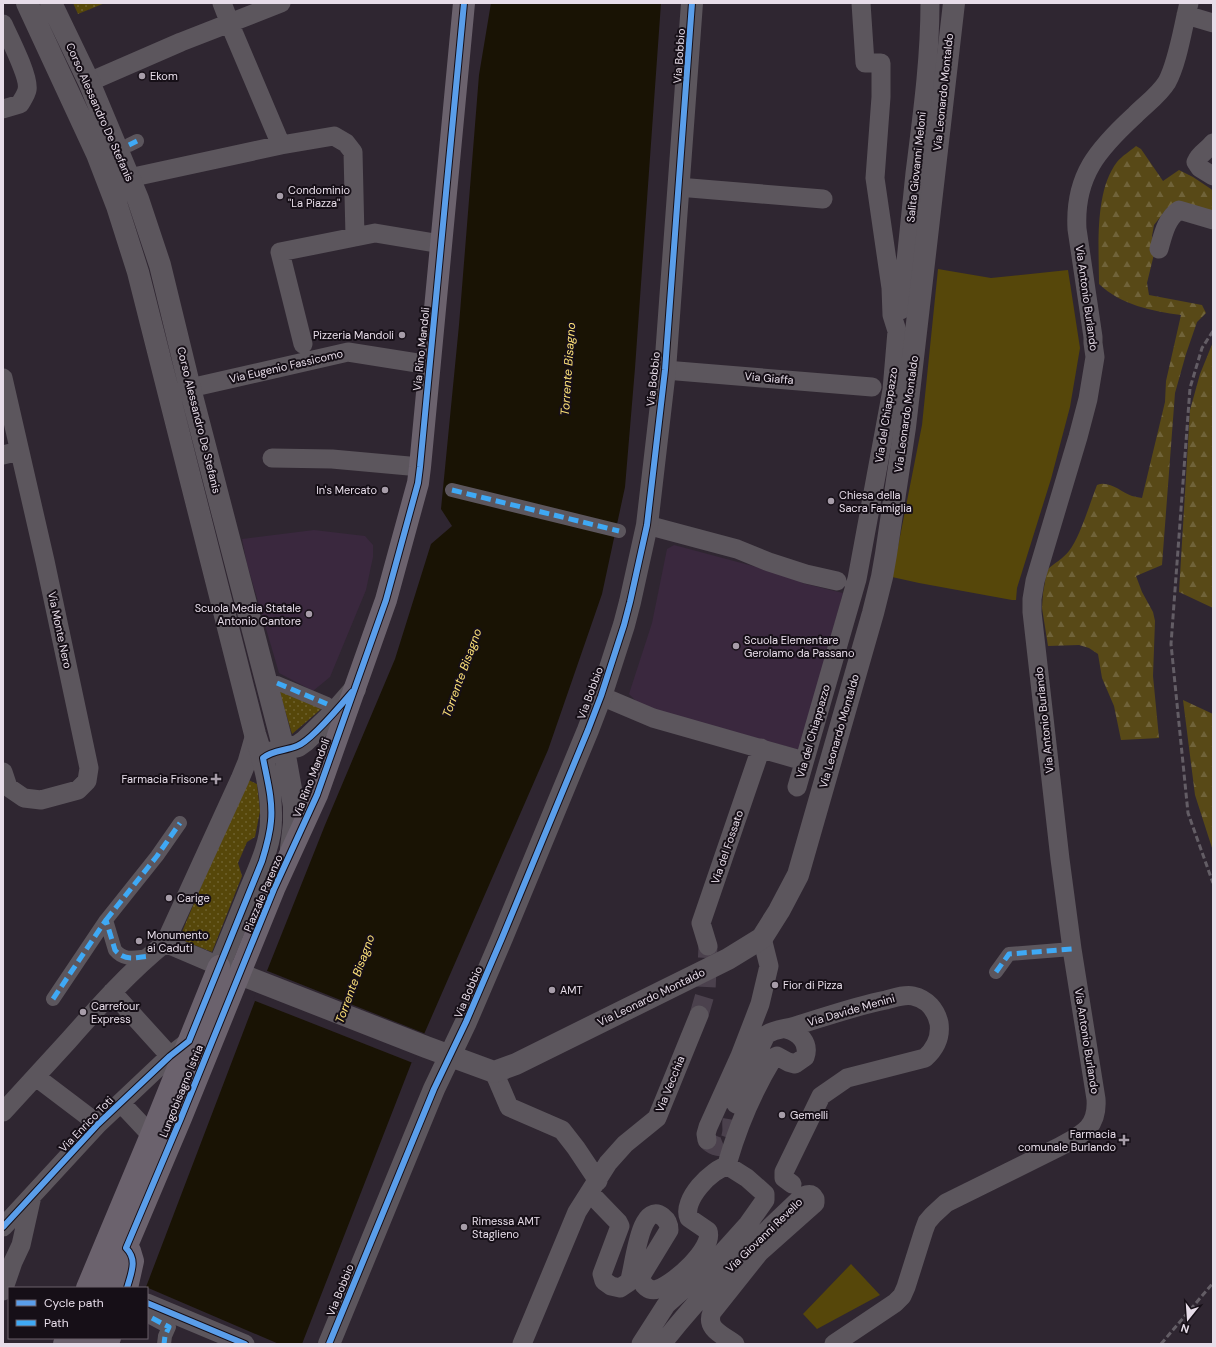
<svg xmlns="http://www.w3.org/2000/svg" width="1216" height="1347" viewBox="0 0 1216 1347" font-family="'DM Sans',sans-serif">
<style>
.built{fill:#3a283e}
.grass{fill:#56470a}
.forest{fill:url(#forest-firs)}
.garden{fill:url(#garden-dots)}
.water{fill:#191304}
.pier{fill:#2f2631}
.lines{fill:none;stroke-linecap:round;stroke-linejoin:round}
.minor-tunnel{stroke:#4b414d;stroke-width:19;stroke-dasharray:19 10;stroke-linecap:butt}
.pedestrian{stroke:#5c565d;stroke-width:14}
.minor{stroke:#5c565d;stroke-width:19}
.secondary{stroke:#5c565d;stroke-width:22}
.primary{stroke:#6b626d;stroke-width:22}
.rail{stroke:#635d65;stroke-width:3;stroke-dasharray:6 3;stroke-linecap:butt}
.quiet{stroke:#3fa9f5;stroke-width:5;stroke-dasharray:10 5;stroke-linecap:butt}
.cycleway-casing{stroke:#160f17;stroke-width:8}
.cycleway{stroke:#5a9eea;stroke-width:6}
.poi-dot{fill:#a79da9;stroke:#160f17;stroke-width:1.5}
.labels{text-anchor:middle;stroke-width:4;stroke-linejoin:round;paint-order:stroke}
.street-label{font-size:11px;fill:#e7dde9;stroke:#160f17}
.poi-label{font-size:11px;fill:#e7dde9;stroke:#160f17;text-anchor:start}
.water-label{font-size:12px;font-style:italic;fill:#fde178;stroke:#160f17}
</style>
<defs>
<pattern id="forest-firs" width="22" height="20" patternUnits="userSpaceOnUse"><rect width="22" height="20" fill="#584917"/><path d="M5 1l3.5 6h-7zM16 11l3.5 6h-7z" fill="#706339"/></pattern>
<pattern id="garden-dots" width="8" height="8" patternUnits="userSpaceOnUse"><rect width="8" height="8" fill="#56470a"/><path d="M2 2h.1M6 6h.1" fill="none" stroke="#6e612e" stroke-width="1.8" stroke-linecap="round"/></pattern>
</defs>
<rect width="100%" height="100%" fill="#2f2631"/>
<path class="built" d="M314 530 365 536 373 545V557L366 590 330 677 313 691 279 673 247 564 242 539Z
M674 545 801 579 802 583 843 593 800 750 642 707 629 694 652 623 667 549Z"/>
<path class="grass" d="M938 269 991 278 1068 270 1080 348 1070 407 1051 479 1017 588 1016 600H1012L919 583 892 577 922 425Z
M851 1264 880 1295 817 1329 803 1314Z"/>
<path class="forest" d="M1136 146 1141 149 1163 181 1179 170 1193 177 1211 189 1213 191V212H1164L1154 225 1152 236 1156 246 1147 283 1149 295 1202 305 1206 313 1197 322 1186 354 1175 393 1162 565 1136 576 1142 592 1153 612 1155 621 1153 676 1159 738 1121 740 1114 706 1102 678 1098 654 1089 648 1079 645 1048 646 1042 608 1043 593 1047 570C1054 563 1063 559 1069 551 1080 537 1090 503 1097 485 1109 480 1121 492 1132 496 1135 497 1138 497 1142 498L1165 402 1166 381 1181 315C1152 311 1121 305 1099 284 1099 248 1094 192 1117 162 1122 156 1130 151 1136 146Z
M1213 342V608L1179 592 1190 410 1200 374Z
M1183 700 1213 714V851L1195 795Z"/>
<path class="garden" d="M73 3H105L78 14Z
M277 683 327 704 292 734Z
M246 779 257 784 260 811 255 837 247 842 238 863 242 876 212 952 179 939Z"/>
<path class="water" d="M491 3H661L635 368 625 487 602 594 548 750 411 1064 302 1344H279L146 1287 255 1001 325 825 395 659 431 544 452 526 441 509 459 325 479 75Z"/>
<path class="pier" d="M265 970 426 1034 413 1063 253 1000Z"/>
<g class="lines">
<path class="minor-tunnel" d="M699 1015 706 991 708 946
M707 1140C715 1149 728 1150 731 1136 733 1130 731 1125 732 1120 733 1114 735 1109 736 1104"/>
<path class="pedestrian" d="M129 145 137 141
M452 490 619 531
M277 683 327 704
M106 920 157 856 180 823
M996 972 1009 954 1072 949
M53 999 106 920 115 950C125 962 136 957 150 956
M152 1318 169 1327 165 1336 164 1344"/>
<path class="minor" d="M222 3 234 34 281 145
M1186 15 1213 23
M3 24C9 37 30 78 27 90 26 95 22 100 20 104L3 109
M89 82 181 42 281 3
M1213 143C1207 151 1200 153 1196 162L1200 168 1213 176
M129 178 281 145 334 136 346 143 353 152 355 237
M678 187 823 199
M1159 249C1163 235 1166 219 1179 210L1213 220
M901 310C906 264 910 219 915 173 922 117 930 60 930 3
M303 344 280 252 375 233 441 244
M665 370 872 387
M3 378 45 561 89 768 87 781 78 790 41 800 24 798 8 787 3 772
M190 388 348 352 430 365
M3 455 19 451
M272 458 332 459 420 467
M647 525 737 549 769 562 806 574 837 581
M601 696 653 718 804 761
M797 787 857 579 892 390 897 331 892 315 891 288 875 178 881 97V63H865L861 3
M165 943 219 966
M708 946 701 923 761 748
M112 992 170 1056
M494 1072 509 1107 562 1130 576 1148 598 1181
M36 1077 98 1124
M121 1103 151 1135
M736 1104 744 1081 766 1035C774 1029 785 1029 795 1026 825 1017 855 1006 886 1000 894 998 904 994 913 996 927 999 936 1010 939 1023 941 1037 935 1049 925 1058L847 1078 821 1096 784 1172V1178L792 1184
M3 1112C25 1088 47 1064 69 1040 99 1006 129 972 165 943L240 779 247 762 255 734
M707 1140 706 1134 708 1127 740 1056 760 1004 769 966 762 938
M728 1166V1161C739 1123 753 1091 773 1058L777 1056 788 1062 795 1064 805 1057C810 1043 799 1032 786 1029
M590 1193 618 1222 620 1226 602 1274 604 1281 611 1286 620 1288 629 1282C634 1272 639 1198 663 1217 667 1220 669 1225 669 1230L641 1276C641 1285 649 1292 658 1289 674 1284 714 1248 708 1231L689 1218C681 1201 712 1168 728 1166L747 1178 765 1194V1200L748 1224 712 1264 666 1305 641 1344
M3 1227 98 1124 170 1056 189 1041
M3 1291 13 1262 21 1245 32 1196
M147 1303 245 1344
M522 1344 577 1212 608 1163 625 1144 657 1118 699 1015
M662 1344C704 1290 753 1243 803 1196 808 1194 812 1193 815 1199V1203L813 1205 759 1253 712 1312C705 1329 723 1335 735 1344
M834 1344 895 1303 902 1296 906 1287 924 1230 927 1222 933 1215 946 1203 1061 1146C1083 1134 1098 1127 1096 1099L1072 949 1060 859 1032 612V599L1035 581 1078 437 1088 399 1095 357 1093 343V337L1077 229C1074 176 1098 149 1135 115 1146 104 1159 95 1167 82 1178 62 1183 26 1189 3"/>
<path class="secondary" d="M27 3 97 154 117 206 138 272 255 734C264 762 272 790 271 820 271 844 259 868 250 890 240 915 230 940 219 966L426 1047 494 1072 516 1064 728 959 762 938 779 911 798 875 873 613 882 577 886 554 905 427 954 3
M51 3 89 82 138 199 160 265 190 388 284 750 294 806V823L291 848
M270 753 298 746 305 741 334 713 355 689
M329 1344 434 1089 466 1022 502 938 588 730 601 696 624 625 630 602 647 525 665 370 692 3"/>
<path class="primary" d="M87 1288 151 1135 219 966
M109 1288 181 1118 274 889 317 795 386 600 418 483 420 467 464 3
M127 1288 133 1261 130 1251
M64 1344 67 1338
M85 1344 88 1338
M107 1344 110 1338"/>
<path class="rail" d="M1213 331 1202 348 1190 388 1171 644 1188 813 1213 883
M1161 1344 1213 1283"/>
<path class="quiet" d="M129 145 137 141
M452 490 619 531
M277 683 327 704
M106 920 157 856 180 823
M996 972 1009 954 1072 949
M53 999 106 920 115 950C125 962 136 957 150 956
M152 1318 169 1327 165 1336 164 1344"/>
<g class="cycleway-casing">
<path id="cycleway" d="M3 1227 98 1124 170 1056 189 1041 262 861C266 848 270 835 271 821 273 800 267 779 263 758 273 750 285 751 297 746 311 741 341 705 352 692
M127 1288C131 1273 138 1260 126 1248L181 1118 274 889 317 795 386 600 418 483 420 467 464 3
M147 1303 245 1344
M329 1344 434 1089 466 1022 502 938 588 730 601 696 624 625 630 602 647 525 665 370 692 3"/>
</g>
<use href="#cycleway" class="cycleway"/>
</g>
<g class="poi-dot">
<circle cx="142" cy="76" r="4"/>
<circle cx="280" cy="196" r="4"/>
<circle cx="402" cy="335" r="4"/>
<circle cx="385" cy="490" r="4"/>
<circle cx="831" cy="501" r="4"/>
<circle cx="309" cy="614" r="4"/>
<circle cx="736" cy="646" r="4"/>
<path d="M214 773h4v4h4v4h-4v4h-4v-4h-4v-4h4z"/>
<circle cx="169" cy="898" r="4"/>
<circle cx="139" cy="941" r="4"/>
<circle cx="775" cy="985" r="4"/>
<circle cx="552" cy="990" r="4"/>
<circle cx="83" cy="1012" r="4"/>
<circle cx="782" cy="1115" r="4"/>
<path d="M1122 1134h4v4h4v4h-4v4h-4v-4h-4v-4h4z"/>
<circle cx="464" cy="1227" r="4"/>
</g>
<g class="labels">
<g class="street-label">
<text transform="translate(679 56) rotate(-86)" y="4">Via Bobbio</text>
<text transform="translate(943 92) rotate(-84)" y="4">Via Leonardo Montaldo</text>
<text transform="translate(100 112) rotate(66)" y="4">Corso Alessandro De Stefanis</text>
<text transform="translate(916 167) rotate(-84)" y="4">Salita Giovanni Meloni</text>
<text transform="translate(1087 298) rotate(82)" y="4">Via Antonio Burlando</text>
<text transform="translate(421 349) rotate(-84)" y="4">Via Rino Mandoli</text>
<text transform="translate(286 366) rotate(-13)" y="4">Via Eugenio Fassicomo</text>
<text transform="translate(769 378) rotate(5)" y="4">Via Giaffa</text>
<text transform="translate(653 379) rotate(-84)" y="4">Via Bobbio</text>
<text transform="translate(906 414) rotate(-82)" y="4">Via Leonardo Montaldo</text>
<text transform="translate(886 415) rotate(-81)" y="4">Via del Chiappazzo</text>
<text transform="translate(199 420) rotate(76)" y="4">Corso Alessandro De Stefanis</text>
<text transform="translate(60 630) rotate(78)" y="4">Via Monte Nero</text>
<text transform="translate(590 693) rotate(-70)" y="4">Via Bobbio</text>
<text transform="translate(1044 720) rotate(-96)" y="4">Via Antonio Burlando</text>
<text transform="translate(813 731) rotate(-74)" y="4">Via del Chiappazzo</text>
<text transform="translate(839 731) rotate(-74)" y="4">Via Leonardo Montaldo</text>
<text transform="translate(311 778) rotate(-69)" y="4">Via Rino Mandoli</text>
<text transform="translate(727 847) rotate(-71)" y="4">Via del Fossato</text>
<text transform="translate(263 893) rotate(-67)" y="4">Piazzale Parenzo</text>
<text transform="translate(468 992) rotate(-67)" y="4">Via Bobbio</text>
<text transform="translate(651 997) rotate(-26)" y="4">Via Leonardo Montaldo</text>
<text transform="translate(851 1010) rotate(-16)" y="4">Via Davide Menini</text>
<text transform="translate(1087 1041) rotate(81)" y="4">Via Antonio Burlando</text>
<text transform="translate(670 1084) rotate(-68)" y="4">Via Vecchia</text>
<text transform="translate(181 1091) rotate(-68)" y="4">Lungobisagno Istria</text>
<text transform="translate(86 1124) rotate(-46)" y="4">Via Enrico Toti</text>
<text transform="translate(764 1235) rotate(-44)" y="4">Via Giovanni Revello</text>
<text transform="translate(340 1290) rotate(-68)" y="4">Via Bobbio</text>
</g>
<g class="poi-label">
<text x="150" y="80">Ekom</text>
<text x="288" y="194">Condominio<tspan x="288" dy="13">"La Piazza"</tspan></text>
<text x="394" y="339" text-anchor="end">Pizzeria Mandoli</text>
<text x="377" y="494" text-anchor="end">In's Mercato</text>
<text x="839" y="499">Chiesa della<tspan x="839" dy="13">Sacra Famiglia</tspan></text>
<text x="301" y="612" text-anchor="end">Scuola Media Statale<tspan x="301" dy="13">Antonio Cantore</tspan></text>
<text x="744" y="644">Scuola Elementare<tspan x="744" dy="13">Gerolamo da Passano</tspan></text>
<text x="208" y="783" text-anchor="end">Farmacia Frisone</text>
<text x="177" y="902">Carige</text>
<text x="147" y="939">Monumento<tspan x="147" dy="13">ai Caduti</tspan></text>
<text x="783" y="989">Fior di Pizza</text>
<text x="560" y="994">AMT</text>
<text x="91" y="1010">Carrefour<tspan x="91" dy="13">Express</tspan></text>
<text x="790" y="1119">Gemelli</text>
<text x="1116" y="1138" text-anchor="end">Farmacia<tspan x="1116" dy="13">comunale Burlando</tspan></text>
<text x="472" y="1225">Rimessa AMT<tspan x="472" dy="13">Staglieno</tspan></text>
</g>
<g class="water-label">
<text transform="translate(568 369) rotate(-86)" y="4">Torrente Bisagno</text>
<text transform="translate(462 673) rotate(-70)" y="4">Torrente Bisagno</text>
<text transform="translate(355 979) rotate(-70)" y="4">Torrente Bisagno</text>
</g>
</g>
<rect width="1216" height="1347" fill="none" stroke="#e7dde9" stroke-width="8"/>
<rect x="8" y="1287" width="140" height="52" fill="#160f17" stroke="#6a616b"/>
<rect x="16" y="1300" width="20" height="6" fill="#5a9eea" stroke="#6a616b"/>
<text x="44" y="1307" font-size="12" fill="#e7dde9">Cycle path</text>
<rect x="16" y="1320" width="20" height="6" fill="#3fa9f5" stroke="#6a616b"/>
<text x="44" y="1327" font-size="12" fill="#e7dde9">Path</text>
<g transform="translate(1188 1319) rotate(197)" stroke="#160f17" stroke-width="3" paint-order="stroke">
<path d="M0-3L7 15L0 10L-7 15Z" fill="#e7dde9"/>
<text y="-6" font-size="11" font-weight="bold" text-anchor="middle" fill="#e7dde9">N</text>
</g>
</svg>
